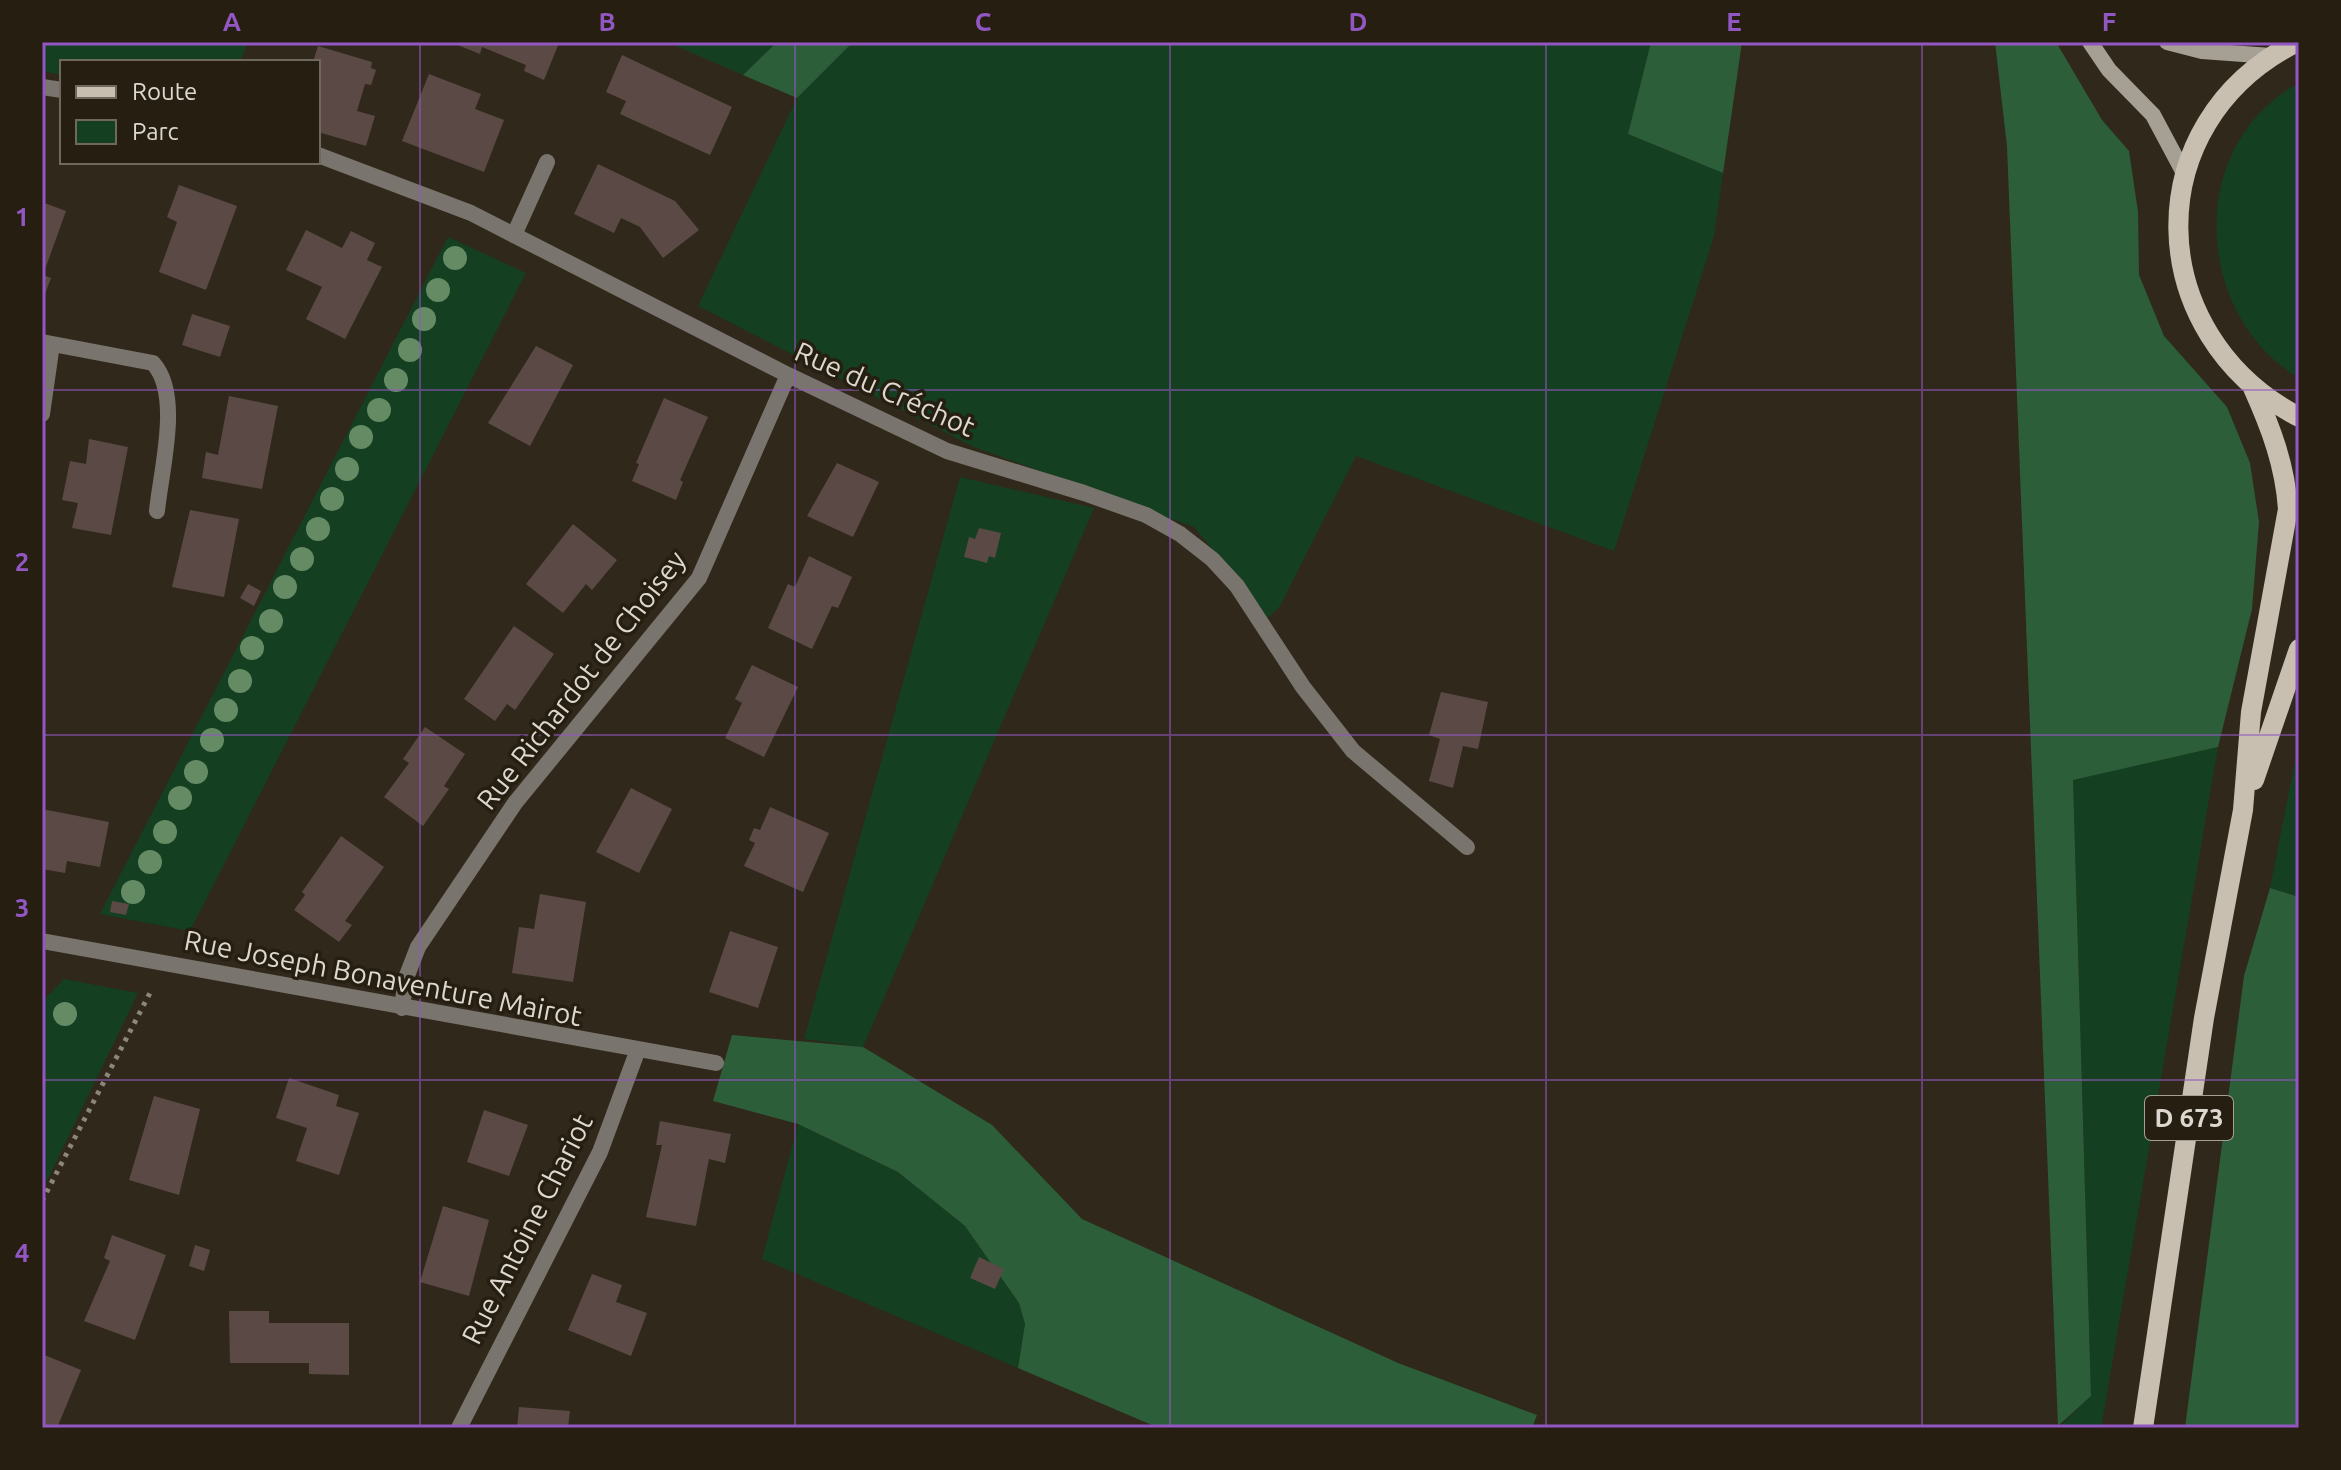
<svg xmlns="http://www.w3.org/2000/svg" width="2341" height="1470" viewBox="0 0 2341 1470" font-family="Ubuntu,sans-serif">
<style>
.green{fill:#143f20}
.forest{fill:#2d5e3a}
.building{fill:#5b4945}
.lines{fill:none;stroke-linecap:round;stroke-linejoin:round}
.path{stroke:#8c867b;stroke-width:5;stroke-dasharray:4 6;stroke-linecap:butt}
.service{stroke:#79746d;stroke-width:16}
.minor{stroke:#79746d;stroke-width:16}
.secondary{stroke:#a69f93;stroke-width:16}
.primary{stroke:#c8bfb1;stroke-width:20}
.tree{fill:#658b65}
.grid{fill:none;stroke:#9357c3;stroke-width:2;stroke-opacity:0.55}
.labels{text-anchor:middle;stroke-width:7;stroke-linejoin:round;paint-order:stroke}
.shield{fill:#261f11;stroke:#a5a096;stroke-width:2}
.shield-label{font-size:26px;font-weight:bold;fill:#dcd8cf}
.street-label{font-size:28px;fill:#dcd8cf;stroke:#261f11}
.neatline{fill:none;stroke:#9357c3;stroke-width:3}
.grid-label{font-size:26px;text-anchor:middle;font-weight:bold;fill:#9357c3}
</style>
<rect width="100%" height="100%" fill="#30291b"/>
<path class="green" d="M42 42H248L240 62H62V75L42 71Z
M667 42H777L743 75Z
M853 42H1651L1628 134 1723 173 1714 236 1614 551 1356 456 1280 606 1268 618 1194 527 974 447 698 306 797 98Z
M2299 83V378C2193 315 2185 144 2299 83Z
M448 237 526 273 190 931 100 914Z
M960 477 1094 508 863 1047 804 1039Z
M2299 741V897L2270 888Z
M2218 747 2101 1428H2058L2091 1396 2073 779Z
M64 979 138 993 42 1191V1002Z
M798 1124 898 1172 965 1226 1019 1303 1025 1324 1018 1368 762 1259Z"/>
<path class="forest" d="M777 42H853L797 98 743 75Z
M1651 42H1742L1723 173 1628 134Z
M1995 42H2056L2102 120 2129 151 2138 212 2139 275 2164 336 2227 407 2250 463 2259 522 2252 609 2218 747 2073 780 2091 1396 2058 1426 2007 146Z
M2270 888 2299 897V1428H2185L2244 976Z
M732 1035 863 1047 992 1125 1082 1219 1398 1363 1537 1415 1532 1428H1159L1018 1368 1025 1324 1019 1303 965 1226 898 1172 798 1124 713 1101Z"/>
<path class="building" d="M450 42H555L559 43 544 80 524 71 526 65 482 47 480 54Z
M318 46 372 62 371 68 376 70 371 85 365 84 357 111 375 116 366 146 318 132V62H313Z
M622 55 732 107 710 155 620 114 626 101 606 92Z
M429 74 481 94 475 109 504 120 484 172 402 141Z
M598 164 675 201 699 230 663 258 640 227 621 218 614 233 574 214Z
M179 185 237 206 206 290 159 272 177 222 167 217Z
M42 202 66 211 43 275 51 278 42 302Z
M306 230 342 248 351 231 375 243 367 260 382 267 345 339 306 319 322 287 286 270Z
M192 314 230 326 220 357 182 345Z
M536 346 573 365 530 446 488 423Z
M229 396 278 406 262 489 202 478 206 452 218 455Z
M664 398 708 417 680 480 683 482 676 500 632 481 639 464 636 463Z
M89 439 128 447 111 535 72 528 78 503 62 500 70 461 86 464Z
M837 463 879 482 853 537 807 516Z
M190 510 239 519 224 597 172 587Z
M573 524 617 560 592 590 586 584 563 613 526 584Z
M979 528 1001 533 995 558 989 556 987 563 964 557 969 537 975 539Z
M809 556 852 577 838 608 832 606 812 649 768 628 788 584 795 587Z
M248 584 261 591 254 606 240 598Z
M514 626 554 654 515 710 507 704 495 721 464 699Z
M752 665 798 687 764 757 725 738 742 703 735 699Z
M1441 692 1488 702 1478 749 1463 746 1453 788 1429 781 1440 739 1429 735Z
M425 727 465 754 444 786 449 789 423 826 384 797 409 763 403 759Z
M631 788 672 809 639 873 596 852Z
M770 807 829 833 803 892 744 866 755 843 749 840 754 828 760 830Z
M42 809 109 822 100 867 67 861 65 873 42 869Z
M341 836 384 867 345 921 352 925 339 942 294 910 305 895 302 892Z
M540 894 586 902 573 982 512 973 519 927 534 929Z
M112 901 129 904 126 915 110 912Z
M730 931 778 947 758 1008 709 992Z
M289 1078 339 1095 336 1106 359 1113 339 1175 296 1161 307 1128 276 1118Z
M154 1096 200 1109 179 1195 129 1180Z
M484 1110 528 1125 509 1176 467 1162Z
M660 1121 731 1134 725 1163 709 1159 696 1226 646 1217 662 1145H656Z
M443 1206 489 1220 469 1296 420 1282Z
M112 1235 166 1255 135 1340 84 1321 110 1261 104 1258Z
M195 1245 210 1250 204 1271 189 1266Z
M979 1257 1004 1269 995 1289 970 1278Z
M592 1274 622 1285 616 1302 647 1313 631 1356 568 1330Z
M229 1311H269V1323H349V1375L309 1374V1363H230Z
M42 1354 81 1370 57 1428H42Z
M519 1407 570 1411 568 1428H517Z"/>
<g class="lines">
<path class="path" d="M42 1201 152 989"/>
<path class="service" d="M514 235 547 162
M42 342 153 363C182 395 161 469 157 511
M42 414 52 344"/>
<path class="minor" d="M42 87 62 90
M318 155 471 213 788 375 947 451 1084 493 1146 515 1180 534 1212 559 1237 586 1303 687 1353 751 1467 847
M42 941 716 1063
M402 1008 406 978 418 947 515 803 699 578 788 375
M459 1428 600 1152 637 1052"/>
<path class="secondary" d="M2090 42 2109 70 2153 115 2185 175
M2167 42 2202 51 2271 56"/>
<path class="primary" d="M2297 42C2135 123 2142 335 2299 417
M2254 780 2299 649
M2143 1428 2204 1018 2243 810 2251 712 2288 509C2285 465 2271 428 2253 388"/>
</g>
<g class="tree">
<circle cx="455" cy="258" r="12"/>
<circle cx="438" cy="290" r="12"/>
<circle cx="424" cy="319" r="12"/>
<circle cx="410" cy="350" r="12"/>
<circle cx="396" cy="380" r="12"/>
<circle cx="379" cy="410" r="12"/>
<circle cx="361" cy="437" r="12"/>
<circle cx="347" cy="469" r="12"/>
<circle cx="332" cy="499" r="12"/>
<circle cx="318" cy="529" r="12"/>
<circle cx="302" cy="559" r="12"/>
<circle cx="285" cy="587" r="12"/>
<circle cx="271" cy="621" r="12"/>
<circle cx="252" cy="648" r="12"/>
<circle cx="240" cy="681" r="12"/>
<circle cx="226" cy="710" r="12"/>
<circle cx="212" cy="740" r="12"/>
<circle cx="196" cy="772" r="12"/>
<circle cx="180" cy="798" r="12"/>
<circle cx="165" cy="832" r="12"/>
<circle cx="150" cy="862" r="12"/>
<circle cx="133" cy="892" r="12"/>
<circle cx="65" cy="1014" r="12"/>
</g>
<path class="grid" d="M420 42V1428M795 42V1428M1170 42V1428M1546 42V1428M1922 42V1428M42 390H2299M42 735H2299M42 1080H2299"/>
<g class="labels">
<rect class="shield" x="2145" y="1096" width="88" height="44" rx="6"/>
<g class="shield-label">
<text x="2189" y="1127">D 673</text>
</g>
<g class="street-label">
<text transform="translate(885 389) rotate(24)" y="10">Rue du Créchot</text>
<text transform="translate(581 680) rotate(-52)" y="10">Rue Richardot de Choisey</text>
<text transform="translate(383 978) rotate(11)" y="10">Rue Joseph Bonaventure Mairot</text>
<text transform="translate(527 1229) rotate(-63)" y="10">Rue Antoine Chariot</text>
</g>
</g>
<rect width="2341" height="1470" fill="none" stroke="#261f11" stroke-width="88"/>
<rect x="60" y="60" width="260" height="104" fill="#261f11" stroke="#6f695d" stroke-width="2"/>
<rect x="76" y="86" width="40" height="12" fill="#c8bfb1" stroke="#6f695d" stroke-width="2"/>
<text x="132" y="100" font-size="24" fill="#dcd8cf">Route</text>
<rect x="76" y="120" width="40" height="24" fill="#143f20" stroke="#6f695d" stroke-width="2"/>
<text x="132" y="140" font-size="24" fill="#dcd8cf">Parc</text>
<rect x="44" y="44" width="2253" height="1382" class="neatline"/>
<g class="grid-label">
<text x="232" y="31">A</text>
<text x="607" y="31">B</text>
<text x="983" y="31">C</text>
<text x="1358" y="31">D</text>
<text x="1734" y="31">E</text>
<text x="2109" y="31">F</text>
<text x="22" y="226">1</text>
<text x="22" y="571">2</text>
<text x="22" y="917">3</text>
<text x="22" y="1262">4</text>
</g>
</svg>
